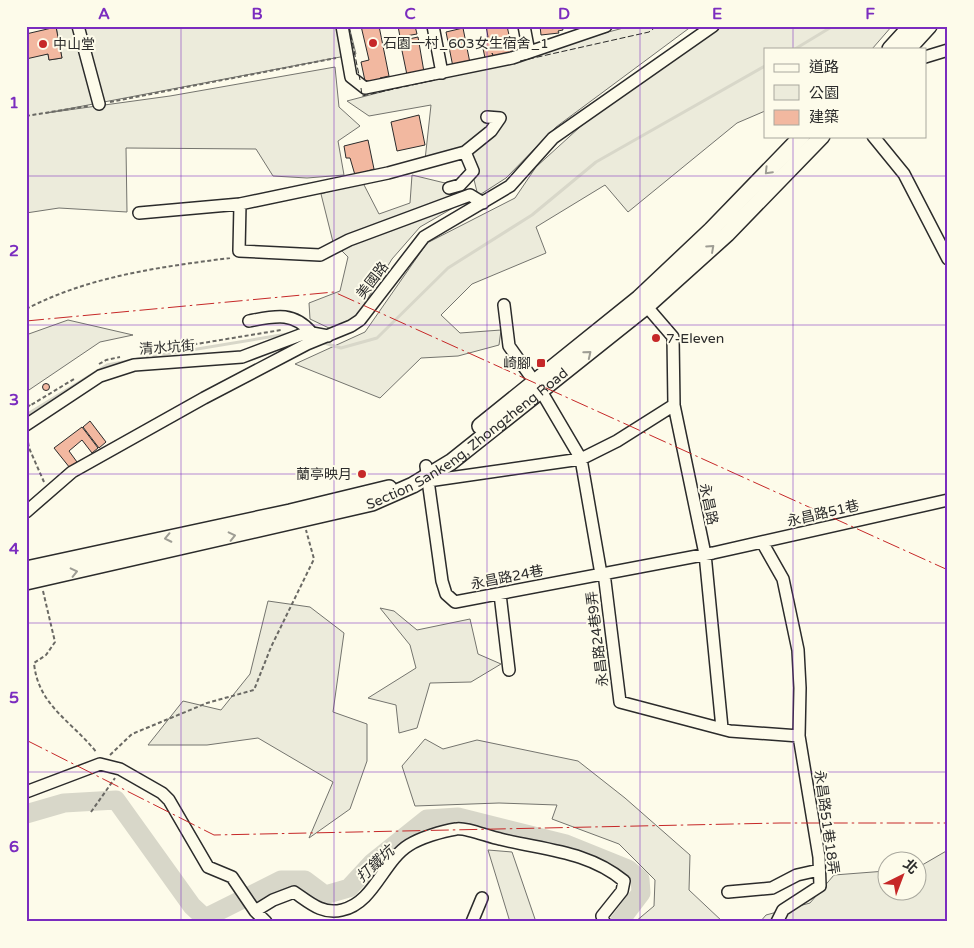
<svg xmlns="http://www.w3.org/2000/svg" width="974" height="948" viewBox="0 0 974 948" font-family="'Varela Round','Noto Sans TC',sans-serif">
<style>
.green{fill:#ecebdb;stroke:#74746e}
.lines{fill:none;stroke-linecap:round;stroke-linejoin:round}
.stream{stroke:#d8d7c9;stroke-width:3}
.river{stroke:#d8d7c9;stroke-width:19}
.building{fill:#f2b8a0;stroke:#2b2b2b}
.minor-casing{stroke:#2b2b2b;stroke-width:14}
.major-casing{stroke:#2b2b2b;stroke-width:18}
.path{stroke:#6a6964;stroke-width:2;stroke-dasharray:4 2.5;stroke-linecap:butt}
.minor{stroke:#fdfbea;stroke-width:11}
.major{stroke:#fdfbea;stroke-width:15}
.fence{stroke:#2b2b2b;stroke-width:1;stroke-dasharray:6 2.5;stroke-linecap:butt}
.power{stroke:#c62828;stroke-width:1;stroke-dasharray:18 4 2.5 4;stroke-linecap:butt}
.oneway{stroke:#9e9d94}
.grid{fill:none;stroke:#7b2cbf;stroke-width:1;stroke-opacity:0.55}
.poi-dot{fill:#c62828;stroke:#fdfbea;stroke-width:2}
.labels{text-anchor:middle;stroke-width:4;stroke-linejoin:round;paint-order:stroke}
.poi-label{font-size:14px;fill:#2b2b2b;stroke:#fdfbea;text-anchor:start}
.street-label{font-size:14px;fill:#2b2b2b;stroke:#fdfbea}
.water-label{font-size:15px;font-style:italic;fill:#2b2b2b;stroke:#fdfbea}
.neatline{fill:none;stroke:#7b2cbf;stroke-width:2}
.grid-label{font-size:16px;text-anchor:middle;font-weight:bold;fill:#7b2cbf}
</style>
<rect width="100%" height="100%" fill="#fdfbea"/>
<path class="green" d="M56 26H349L356 54 46 113 170 96 335 67 339 107 360 126 338 141 344 175 307 178 273 176 256 149 126 148 127 212 59 208 26 213V57L48 54 49 60 62 58Z
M631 26H692L556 127 506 178 478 196 468 155 425 160 431 105 369 116 347 101Z
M713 26H892L872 49H765V111L737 123 628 212 605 185 536 227 546 253 472 284 441 315 460 333 501 330 499 345 458 356 421 358 380 398 295 364 365 332 427 243 515 198 536 167 591 117Z
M412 175 449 184 465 201 420 227 392 259 357 316 331 329 310 319 309 303 340 291 348 257 333 242 321 194 362 181 379 214 410 203Z
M68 320 133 335 100 342 26 392V335Z
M268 601 310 607 344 633 333 712 367 724V761L350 809 309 838 333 782 258 738 207 745H148L183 701 221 710 250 674Z
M380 608 394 611 417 630 470 619 478 654 501 664 471 682 430 683 417 728 399 733 396 705 368 698 416 668 410 645Z
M425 739 443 749 477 740 578 761 625 798 690 855 689 890 723 922H635L654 906 655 880 619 844 552 819 557 805 499 803 415 806 402 766Z
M488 850 512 852 536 922H510Z
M948 850V922H760L766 915 810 903 834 875 886 871V890H916L917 868Z"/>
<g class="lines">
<path class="stream" d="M795 49 833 26
M321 342 341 348 377 338 448 268 532 215 596 162 765 66
M137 359 293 333
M26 415 107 365 128 361"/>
<path class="river" d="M26 814 64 803 116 800 192 906 205 918 281 880H305L325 895 349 888 372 863 427 819 458 817 566 844 628 869 640 879 641 893 619 922"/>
</g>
<path class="building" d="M361 26H379L389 76 380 78 381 82 369 84V81H365L361 62 369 60Z
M398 26H415L417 34 400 37Z
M486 26H507L513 53 494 57 492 53 493 56 485 58 481 39 488 37Z
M540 26H562L563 30 558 31 559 33 541 35Z
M56 27 62 58 49 60 48 54 26 59V34Z
M463 28 470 63 453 67 446 32Z
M418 37 424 72 407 75 400 41Z
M419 115 425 145 397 151 391 122Z
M368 140 374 169 355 175 350 158H346L344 146Z
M42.5 387a3.5 3.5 0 1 1 7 0a3.5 3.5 0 1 1-7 0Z
M90 421 106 442 99 448 83 427Z
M82 427 98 448 92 453 82 440 69 451 77 462 70 468 54 448Z"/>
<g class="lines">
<g class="minor-casing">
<path id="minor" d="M78 26 99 104
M342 26 351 77 365 88 512 58 606 26
M433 26 442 73
M524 26 529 52
M925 57 948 50
M873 136 904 174 948 259
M465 152 491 131 500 118 487 117
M240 204 388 173 465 152 473 171 460 185 449 188
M139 213 240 204 239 251 320 255 349 240 470 195 483 203
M642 301 673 337 674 405 705 554 722 728
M504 305 509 346 541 391 581 459 601 574
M249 321C275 316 293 311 312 333
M26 425 100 376 134 365 242 357 303 334 312 333 328 336
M426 466 442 581 446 594 455 602 713 553 948 500
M428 481 581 459 617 441 674 405
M26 512 72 472 204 398 307 344 351 326 360 320 424 237 510 186 553 138 713 26
M762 542 783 579 798 650 800 688 799 736 819 857 820 886 783 910 777 922
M604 573 620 702 730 731 799 736
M500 594 509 670
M26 792 100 764 120 769 162 793 169 800 208 867 232 877 255 911 266 922
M728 892 772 888 797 875 819 870
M255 911 273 900 294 892C309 902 322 915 342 910 374 903 383 861 409 845 420 838 442 831 456 829 465 827 489 837 500 839 544 850 588 851 624 881L622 891 602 916 604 922
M472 922 482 898"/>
</g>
<g class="major-casing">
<g id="major">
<path d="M890 49 911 26"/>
<path d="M908 49 929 26"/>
<path d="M480 426 639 298 711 230 802 136"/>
<path d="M26 569 290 512 389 488"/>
<path id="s1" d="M26 582 372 503 413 485 451 462 647 306 727 234 822 136"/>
</g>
</g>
<path class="path" d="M110 102 336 58
M26 116 88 106
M26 309C90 276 160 267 230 258
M142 353 281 330
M99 364 106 360 120 357
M26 399 30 406
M26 408 74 379
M27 436 29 448 44 482
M43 591 55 642 46 655 34 663C38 706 72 721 97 753
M110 755 132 734 207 703 254 690 271 647 314 559 306 530
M91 812 115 778"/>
<use href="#minor" class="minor"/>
<use href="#major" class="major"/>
<path class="fence" d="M349 26 360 80
M520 61 649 32 657 26
M361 88 362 96 435 80"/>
<path class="power" d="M26 321 334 292 948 570
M26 740 214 835 780 823H948"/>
</g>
<defs><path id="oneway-chevron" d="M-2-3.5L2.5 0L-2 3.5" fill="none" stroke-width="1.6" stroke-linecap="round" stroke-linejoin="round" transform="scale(1.25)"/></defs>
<g class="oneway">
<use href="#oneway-chevron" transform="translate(768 171) rotate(134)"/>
<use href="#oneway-chevron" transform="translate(711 248) rotate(-42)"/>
<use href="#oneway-chevron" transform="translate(588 354) rotate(-39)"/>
<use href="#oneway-chevron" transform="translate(232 536) rotate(-13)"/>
<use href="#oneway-chevron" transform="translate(168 538) rotate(168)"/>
<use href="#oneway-chevron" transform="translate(74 572) rotate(-13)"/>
</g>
<path class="grid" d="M181 26V922M334 26V922M487 26V922M640 26V922M793 26V49M793 136V922M26 176H948M26 325H948M26 474H948M26 623H948M26 772H948"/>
<g class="poi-dot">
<circle cx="373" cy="43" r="5"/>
<circle cx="43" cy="44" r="5"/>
<circle cx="656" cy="338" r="5"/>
<rect x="536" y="358" width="10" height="10" rx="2.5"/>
<circle cx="362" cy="474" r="5"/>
</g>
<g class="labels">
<g class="poi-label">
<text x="383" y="48">石園一村_603女生宿舍_1</text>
<text x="53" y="49">中山堂</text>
<text x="666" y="343">7-Eleven</text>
<text x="531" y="368" text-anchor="end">崎腳</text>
<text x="352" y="479" text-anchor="end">蘭亭映月</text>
</g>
<g class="street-label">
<text transform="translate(372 280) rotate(-52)" y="5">美國路</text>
<text transform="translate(167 347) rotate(-4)" y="5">清水坑街</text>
<text dy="5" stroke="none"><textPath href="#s1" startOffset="470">Section Sankeng, Zhongzheng Road</textPath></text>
<text transform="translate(709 504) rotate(78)" y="5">永昌路</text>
<text transform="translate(823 513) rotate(-13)" y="5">永昌路51巷</text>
<text transform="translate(507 577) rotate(-11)" y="5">永昌路24巷</text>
<text transform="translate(597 639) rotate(-97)" y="5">永昌路24巷9弄</text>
<text transform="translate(827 822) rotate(82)" y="5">永昌路51巷18弄</text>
</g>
<g class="water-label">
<text transform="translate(375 864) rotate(-43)" y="5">打鐵坑</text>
</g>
</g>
<rect width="974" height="948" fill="none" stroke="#fdfbea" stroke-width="55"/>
<rect x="764" y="48" width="162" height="90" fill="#fdfbea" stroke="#a9a89e"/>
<rect x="774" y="64" width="25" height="8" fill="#fdfbea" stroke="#a9a89e"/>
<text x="809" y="72" font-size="15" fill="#2b2b2b">道路</text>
<rect x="774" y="85" width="25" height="15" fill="#ecebdb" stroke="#a9a89e"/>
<text x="809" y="98" font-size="15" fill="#2b2b2b">公園</text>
<rect x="774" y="110" width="25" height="15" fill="#f2b8a0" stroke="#a9a89e"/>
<text x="809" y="122" font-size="15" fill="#2b2b2b">建築</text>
<g transform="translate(902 876) rotate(42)"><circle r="24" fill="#fdfbea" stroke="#a9a89e"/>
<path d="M0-4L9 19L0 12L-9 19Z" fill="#c62828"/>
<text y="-8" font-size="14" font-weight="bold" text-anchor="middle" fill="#2b2b2b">北</text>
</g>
<rect x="28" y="28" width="918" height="892" class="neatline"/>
<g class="grid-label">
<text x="104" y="19">A</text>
<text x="257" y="19">B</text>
<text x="410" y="19">C</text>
<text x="564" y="19">D</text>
<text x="717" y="19">E</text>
<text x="870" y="19">F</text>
<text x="14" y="108">1</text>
<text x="14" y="256">2</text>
<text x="14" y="405">3</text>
<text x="14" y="554">4</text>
<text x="14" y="703">5</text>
<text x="14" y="852">6</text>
</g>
</svg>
